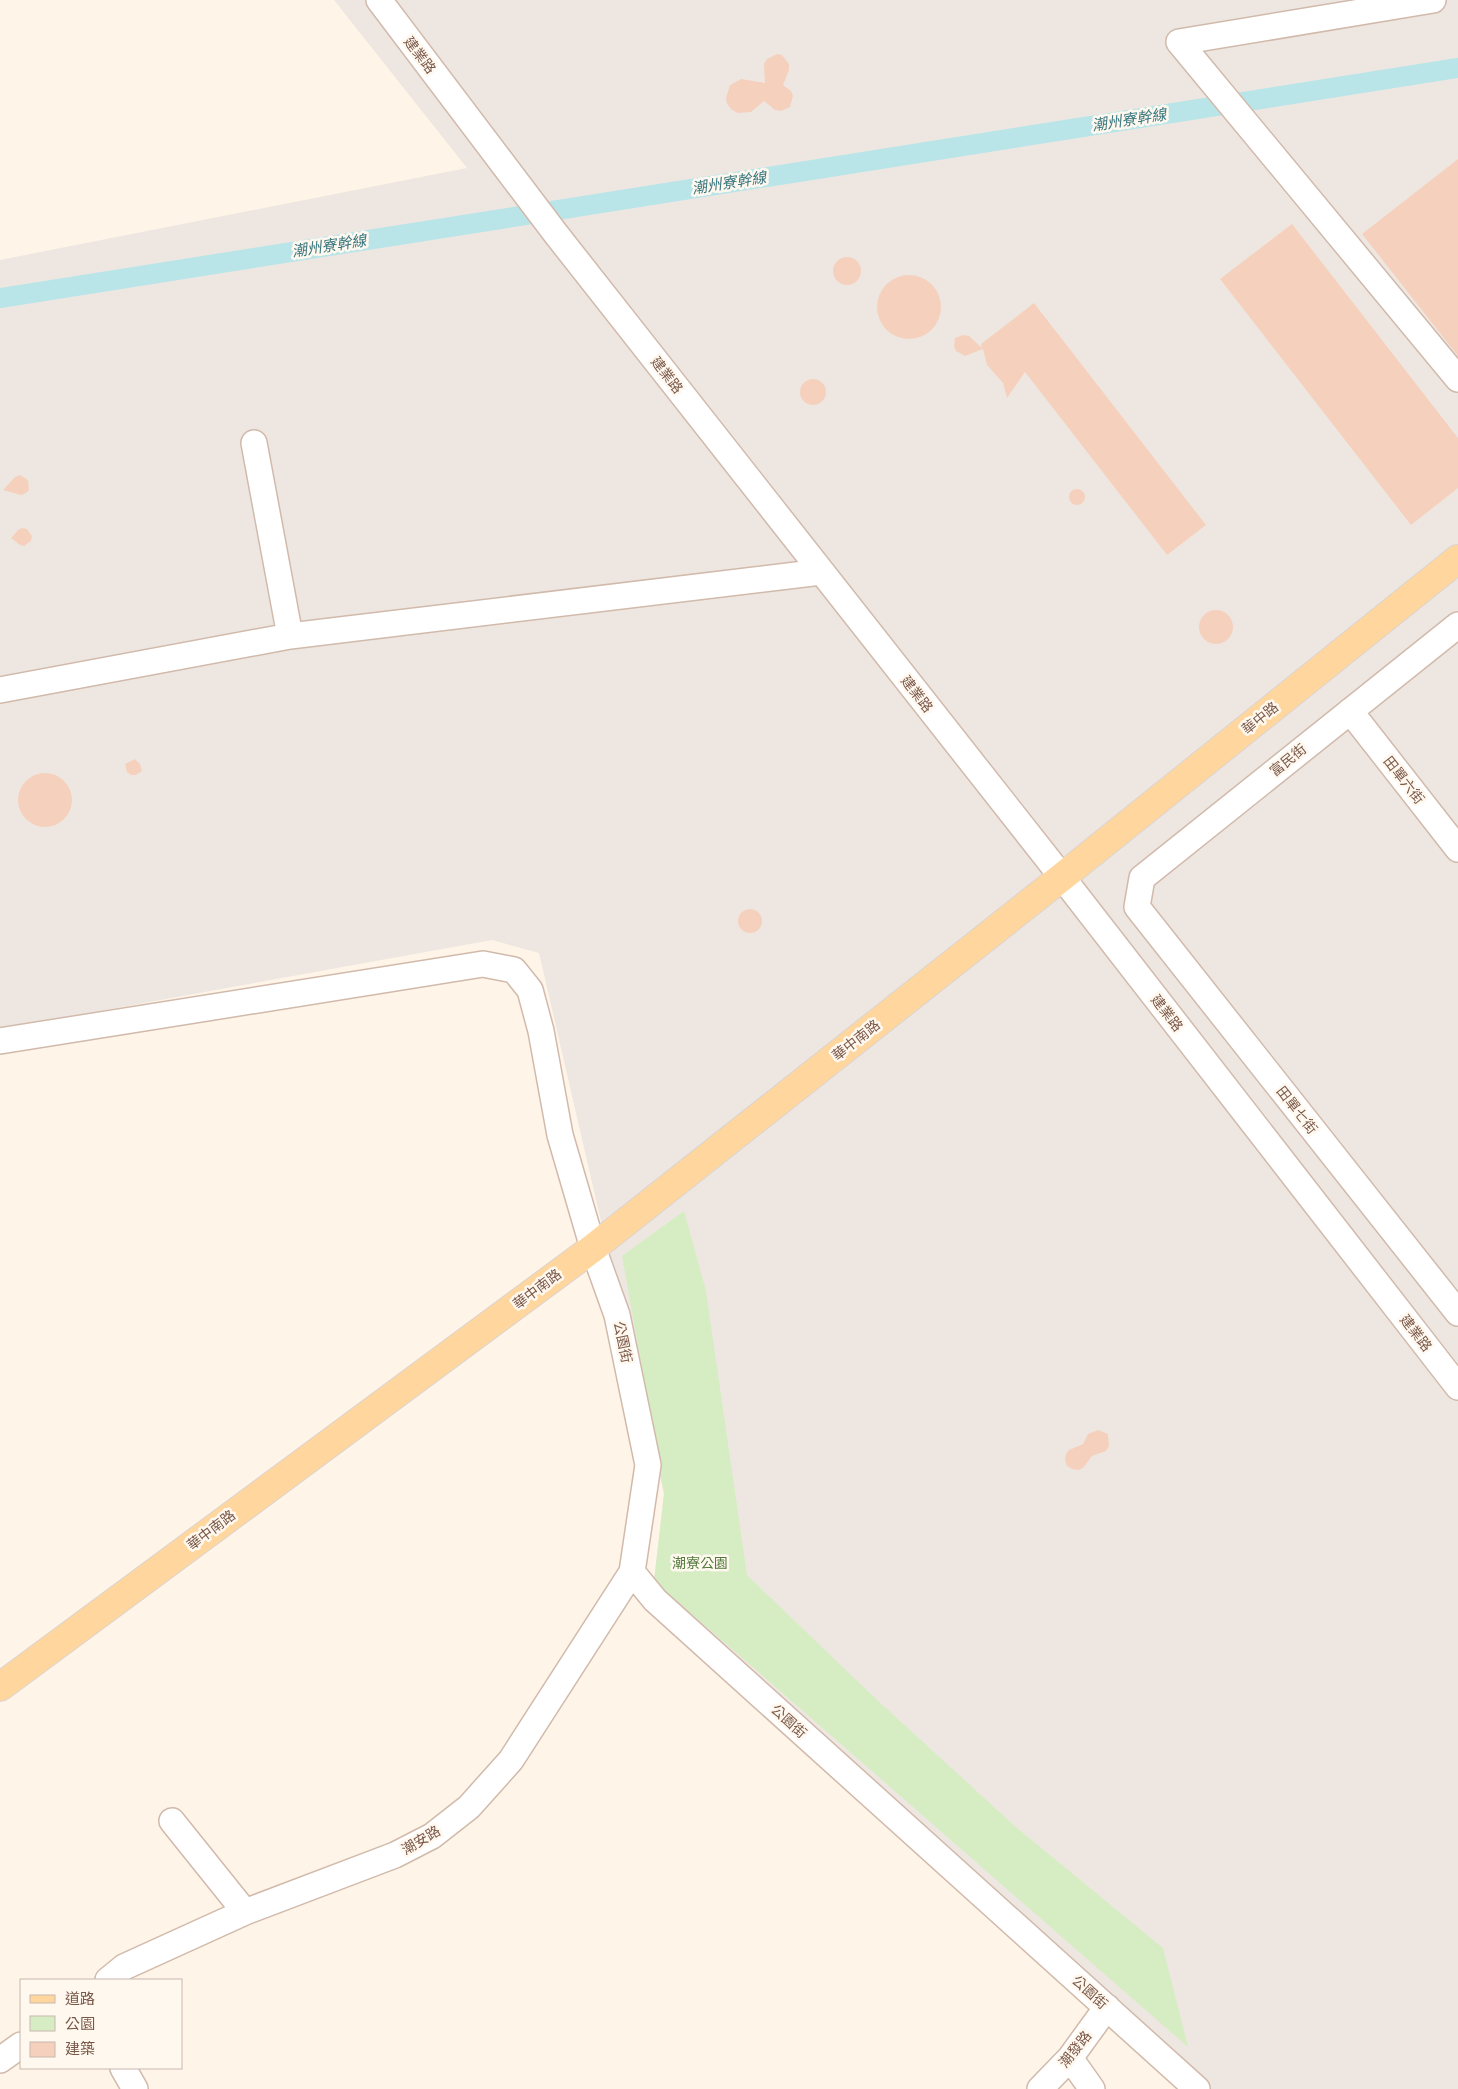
<svg xmlns="http://www.w3.org/2000/svg" width="1458" height="2089" viewBox="0 0 1458 2089" font-family="'Titillium Web','Noto Sans TC',sans-serif">
<style>
.industrial{fill:#eee7e1}
.green{fill:#d6edc4}
.lines{fill:none;stroke-linecap:round;stroke-linejoin:round}
.canal{stroke:#b9e5e9;stroke-width:20}
.building{fill:#f5d1bd}
.minor-casing{stroke:#d1baab;stroke-width:28}
.major-casing{stroke:#dcd4d0;stroke-width:30}
.minor{stroke:#fff;stroke-width:25}
.major{stroke:#ffd69d;stroke-width:28}
.labels{text-anchor:middle;stroke-width:5;stroke-linejoin:round;paint-order:stroke}
.street-label{font-size:14px;fill:#7a5849;stroke:#fff8ef}
.park-label{font-size:14px;fill:#527a3d;stroke:#fff8ef}
.water-label{font-size:15px;font-style:italic;fill:#3b7880;stroke:#fff8ef}
</style>
<rect width="100%" height="100%" fill="#fef4e7"/>
<path class="industrial" d="M334 0H1458V2089H1198L654 1581 664 1494 539 953 492 940 0 1029V260L467 168Z"/>
<path class="green" d="M684 1211 706 1291 747 1575 876 1699 1017 1828 1163 1948 1188 2047 654 1581 664 1494 622 1256Z"/>
<g class="lines">
<path class="canal" d="M0 298 1458 68"/>
</g>
<path class="building" d="M777 54 782 55 789 64V70L783 85 791 91 793 96 790 107 781 111 775 110 764 101 751 112 738 113 732 110 727 104 726 98 730 85 741 79 765 83 764 64 767 59Z
M1458 159V356L1362 234Z
M1292 224 1458 438V488L1411 525 1220 279Z
M833 271a14 14 0 1 1 28 0a14 14 0 1 1-28 0Z
M877 307a32 32 0 1 1 64 0a32 32 0 1 1-64 0Z
M1034 303 1206 525 1167 555 1025 372 1007 398 1003 383 987 365 983 349 965 356 956 351 954 346 955 338 963 335 969 336 982 348 981 344Z
M800 392a13 13 0 1 1 26 0a13 13 0 1 1-26 0Z
M20 475 28 480 29 490 26 493 21 495 3 490 15 477Z
M1069 497a8 8 0 1 1 16 0a8 8 0 1 1-16 0Z
M22 528 27 529 32 536 31 541 24 546 20 545 11 538 18 530Z
M1199 627a17 17 0 1 1 34 0a17 17 0 1 1-34 0Z
M135 759 140 764 142 771 136 775H131L127 772 125 764Z
M18 800a27 27 0 1 1 54 0a27 27 0 1 1-54 0Z
M738 921a12 12 0 1 1 24 0a12 12 0 1 1-24 0Z
M1098 1430 1108 1434 1109 1446 1106 1451 1092 1456 1083 1468 1078 1470 1072 1469 1067 1466 1065 1460 1066 1454 1069 1450 1083 1444 1088 1434Z"/>
<g class="lines">
<g class="minor-casing">
<path id="minor" d="M379 0 556 234 1062 877 1458 1387
M1179 42 1458 379
M1179 42 1433 0
M254 443 290 636
M1458 625 1142 878 1137 907 1458 1313
M0 690 290 636 821 572
M1350 711 1458 849
M0 1041 483 964 514 970 530 990 541 1031 560 1135 593 1248 617 1315 648 1465 632 1572 655 1600 1197 2089
M172 1821 245 1912
M108 1980 124 1967 245 1912 395 1855 432 1836 469 1807 511 1760 632 1572
M1070 2058 1092 2089
M0 2060 21 2045
M123 2068 135 2089
M1040 2089 1070 2058 1107 2007"/>
</g>
<g class="major-casing">
<path id="major" d="M0 1687 593 1248 1062 877 1458 559"/>
</g>
<use href="#minor" class="minor"/>
<use href="#major" class="major"/>
</g>
<g class="labels">
<g class="street-label">
<text transform="translate(420 55) rotate(53)" y="5">建業路</text>
<text transform="translate(667 375) rotate(52)" y="5">建業路</text>
<text transform="translate(917 694) rotate(52)" y="5">建業路</text>
<text transform="translate(1260 718) rotate(-39)" y="5">華中路</text>
<text transform="translate(1288 760) rotate(-39)" y="5">富民街</text>
<text transform="translate(1404 780) rotate(52)" y="5">田單六街</text>
<text transform="translate(1167 1013) rotate(52)" y="5">建業路</text>
<text transform="translate(856 1040) rotate(-38)" y="5">華中南路</text>
<text transform="translate(1297 1110) rotate(52)" y="5">田單七街</text>
<text transform="translate(537 1289) rotate(-37)" y="5">華中南路</text>
<text transform="translate(1416 1333) rotate(52)" y="5">建業路</text>
<text transform="translate(623 1342) rotate(78)" y="5">公園街</text>
<text transform="translate(211 1530) rotate(-37)" y="5">華中南路</text>
<text transform="translate(789 1721) rotate(42)" y="5">公園街</text>
<text transform="translate(421 1840) rotate(-31)" y="5">潮安路</text>
<text transform="translate(1090 1992) rotate(42)" y="5">公園街</text>
<text transform="translate(1075 2049) rotate(-51)" y="5">潮發路</text>
</g>
<g class="park-label">
<text x="700" y="1568">潮寮公園</text>
</g>
<g class="water-label">
<text transform="translate(1129 120) rotate(-9)" y="5">潮州寮幹線</text>
<text transform="translate(729 183) rotate(-9)" y="5">潮州寮幹線</text>
<text transform="translate(329 246) rotate(-9)" y="5">潮州寮幹線</text>
</g>
</g>
<rect x="20" y="1979" width="162" height="90" fill="#fff8ef" stroke="#cab8ad"/>
<rect x="30" y="1995" width="25" height="8" fill="#ffd69d" stroke="#cab8ad"/>
<text x="65" y="2004" font-size="15" fill="#7a5849">道路</text>
<rect x="30" y="2016" width="25" height="15" fill="#d6edc4" stroke="#cab8ad"/>
<text x="65" y="2029" font-size="15" fill="#7a5849">公園</text>
<rect x="30" y="2042" width="25" height="15" fill="#f5d1bd" stroke="#cab8ad"/>
<text x="65" y="2054" font-size="15" fill="#7a5849">建築</text>
</svg>
